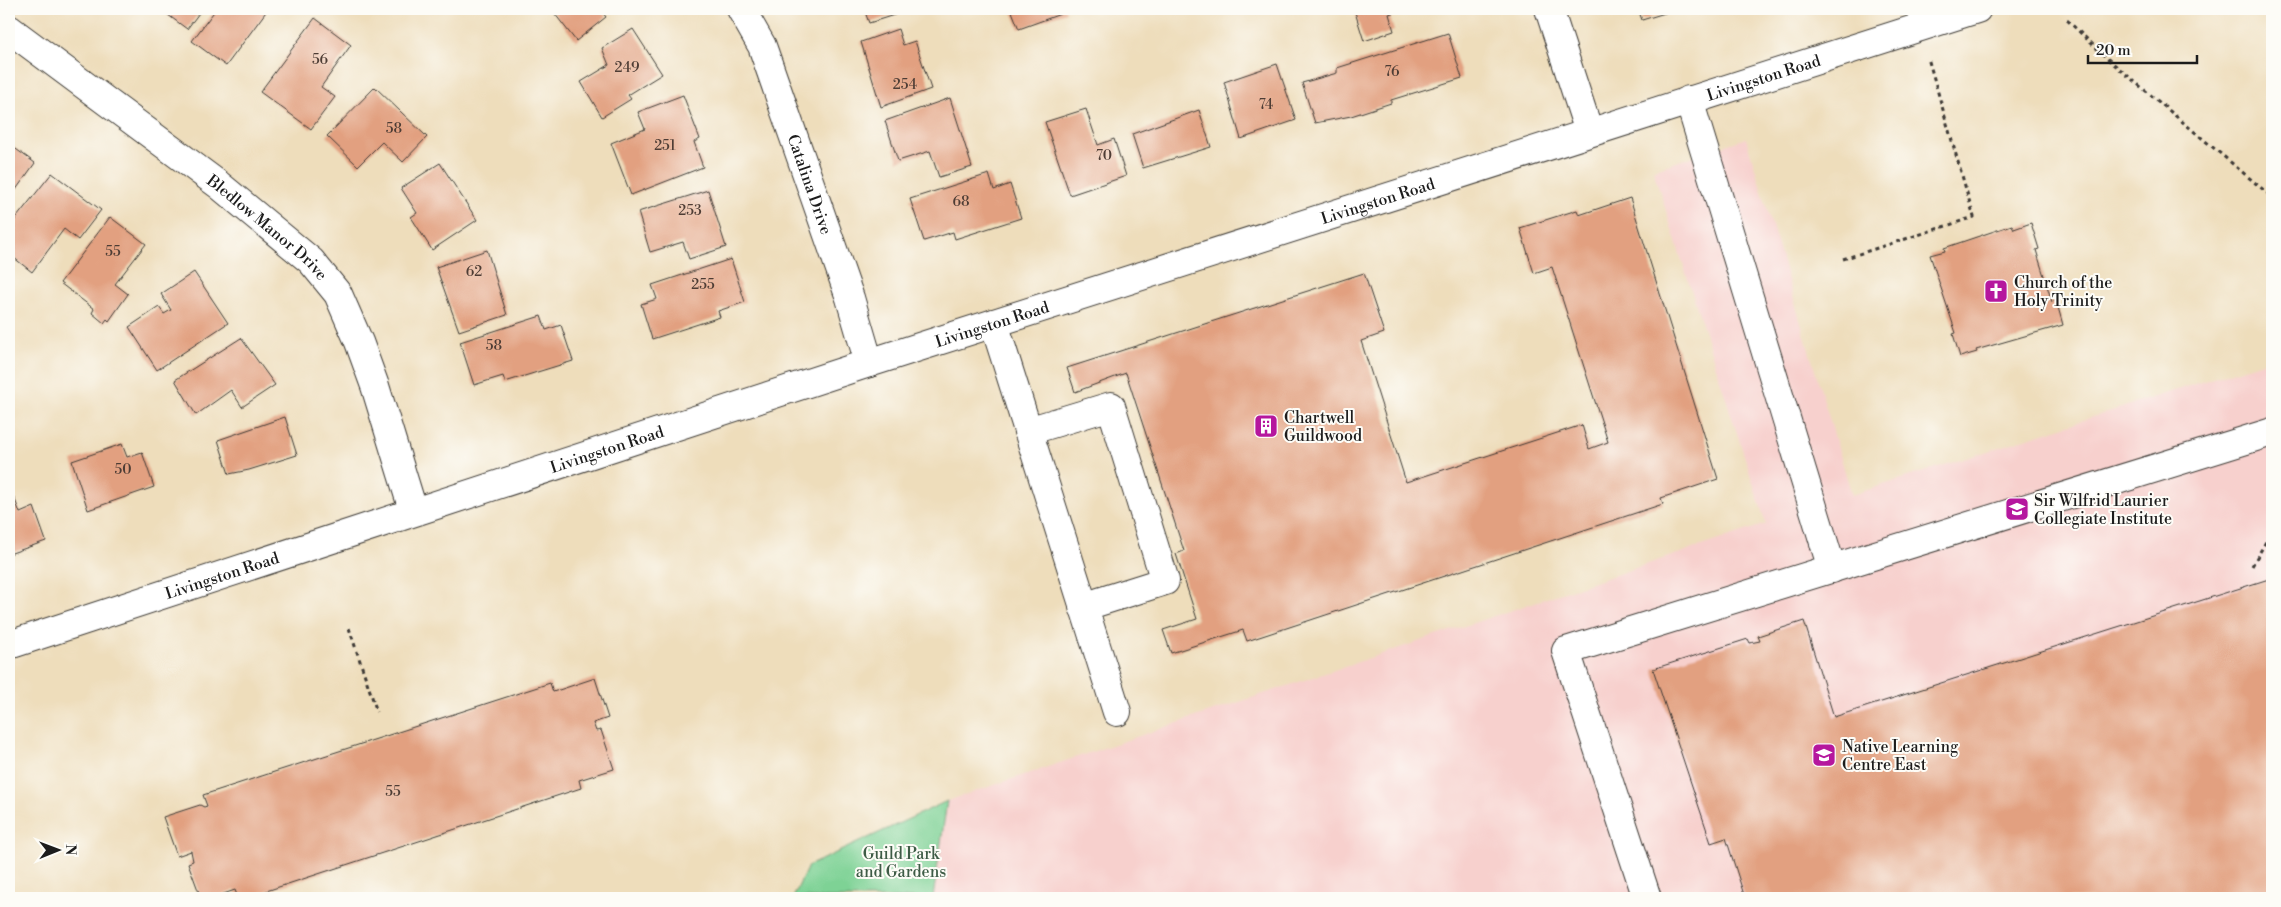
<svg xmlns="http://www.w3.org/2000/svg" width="2281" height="907" viewBox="0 0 2281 907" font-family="'Libre Bodoni',serif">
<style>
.built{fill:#f7d0cd}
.green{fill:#7ed295;stroke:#4d7758}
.building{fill:#e2a080}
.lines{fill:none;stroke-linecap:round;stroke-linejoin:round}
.minor-casing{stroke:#3c3934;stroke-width:30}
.path{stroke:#3c3934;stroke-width:3;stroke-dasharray:4 4;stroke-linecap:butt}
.minor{stroke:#fff;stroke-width:28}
.labels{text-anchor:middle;stroke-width:4;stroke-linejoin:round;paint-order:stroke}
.number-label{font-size:14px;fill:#4e3d35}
.street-label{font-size:16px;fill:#1c1c1c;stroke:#fdfcf7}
.poi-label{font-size:16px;fill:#1c1c1c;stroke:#fdfcf7;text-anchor:start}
.park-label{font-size:16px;fill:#3e5c46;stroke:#fdfcf7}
</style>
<rect width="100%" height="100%" fill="#fdfcf7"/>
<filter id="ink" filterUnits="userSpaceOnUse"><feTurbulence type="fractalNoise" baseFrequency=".02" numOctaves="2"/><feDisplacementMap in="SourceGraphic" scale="10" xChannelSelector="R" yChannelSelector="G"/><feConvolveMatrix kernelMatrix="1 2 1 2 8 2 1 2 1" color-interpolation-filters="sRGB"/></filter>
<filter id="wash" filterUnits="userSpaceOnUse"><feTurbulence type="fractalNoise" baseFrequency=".0096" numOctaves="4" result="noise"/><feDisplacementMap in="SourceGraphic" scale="20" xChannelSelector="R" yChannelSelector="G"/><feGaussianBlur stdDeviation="1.12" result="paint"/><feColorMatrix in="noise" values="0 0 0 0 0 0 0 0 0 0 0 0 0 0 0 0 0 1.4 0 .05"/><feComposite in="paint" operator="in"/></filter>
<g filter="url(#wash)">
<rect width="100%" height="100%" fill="#edb"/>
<path class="built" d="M1746 138 1852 495 2272 359V898H933L947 801 1766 524 1653 170Z"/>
<path class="green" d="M947 801 933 898H793L808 866Z"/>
<g id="blocks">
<path class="building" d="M160 9H202L187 29Z
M216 9H268L226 66 192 41Z
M551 9H600L606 17 576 41Z
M864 9H913L869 23Z
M1011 9H1065L1066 12 1019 29Z
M1354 9H1405L1389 14 1394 31 1364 41Z
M1638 9H1678L1642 20Z
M315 18 351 45 321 87 335 97 311 129 260 92Z
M633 29 662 74 628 95 631 99 602 117 581 82 609 65 602 48Z
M898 29 903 45 915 41 931 89 881 107 861 42Z
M1448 33 1462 78 1391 100V103L1351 116 1315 123 1302 83 1337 73V68Z
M1277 64 1296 120 1241 139 1224 82Z
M375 87 427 137 403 162 382 142 358 166 327 136Z
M683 95 700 139 694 142 703 167 631 195 611 143 645 129 638 112Z
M950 98 972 167 939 177 930 151 898 161 885 121Z
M1086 109 1098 145 1114 139 1126 176 1070 195 1045 122Z
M1199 110 1211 147 1143 168 1132 134Z
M9 144 35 163 10 198 9 197Z
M440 163 477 220 432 250 411 217 417 213 401 188Z
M52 173 101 210 78 240 64 229 32 272 9 254V227Z
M989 174 994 190 1010 184 1021 218 955 239 953 232 924 241 910 199Z
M708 190 726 247 689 259 683 242 650 252 638 212Z
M1630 198 1718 479 1661 498 1663 504 1247 641 1243 630 1171 653 1163 630 1197 619 1176 554 1184 551 1126 373 1075 392 1067 368 1364 273 1384 333 1361 341 1406 482 1582 425 1589 449 1608 442 1552 267 1534 273 1520 228 1577 210 1579 215Z
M110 217 146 244 115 284 128 294 109 321 107 319 104 323 92 313 94 309 60 283Z
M2031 223 2039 249 2036 250 2052 302 2056 300 2063 325 1976 350 1977 352 1960 357 1953 334 1956 333 1930 255 1945 251 1944 248 2012 225 2014 229Z
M487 250 507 315 459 331 436 267Z
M731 259 745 302 718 311 720 317 652 339 641 304 657 299 652 285Z
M194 272 228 323 157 370 129 327 159 307 164 314 171 310 161 294Z
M541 316 546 330 561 325 573 361 505 382 503 376 474 385 460 342Z
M241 338 275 385 242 407 231 390 196 415 175 380Z
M285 417 297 455 249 470 229 474 218 440Z
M122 444 127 457 142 452 154 487 88 510 72 461Z
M14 497 20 513 34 507 46 541 9 554V499Z
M2272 578V898H1745L1726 838 1711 843 1653 669 1748 639 1750 643 1760 641 1758 636 1804 621 1834 717Z
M595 678 608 718 593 723 596 731 601 730 614 769 579 780 581 788 245 898H238L235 890 212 898H201L188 863 193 861 191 851 177 856 163 817 200 805 204 807 207 806 203 795 550 683 553 692Z"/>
</g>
</g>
<g filter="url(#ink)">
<use href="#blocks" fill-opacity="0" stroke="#3c3934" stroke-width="1"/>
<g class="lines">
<g class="minor-casing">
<g id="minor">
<path id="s1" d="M741 9 762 46 850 298 869 363"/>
<path d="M1549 9 1589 132"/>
<path id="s2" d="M9 29 219 185 311 261 338 294 359 342 375 386 413 510"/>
<path d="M1689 100 1832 569"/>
<path d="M994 323 1117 712"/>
<path d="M1028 431 1111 406 1165 581 1083 607"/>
<path id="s3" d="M9 645 869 363 1977 9"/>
<path d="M1647 898 1566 651 2272 432"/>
</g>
</g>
<path class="path" d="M2067 20 2109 60 2272 197
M1843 259 1974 217 1928 58
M2252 566 2272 531
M349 628 377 712"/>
<use href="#minor" class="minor"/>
</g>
</g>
<defs>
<g id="church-square" transform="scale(1.25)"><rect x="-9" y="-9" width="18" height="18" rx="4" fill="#b5179e" stroke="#fdfcf7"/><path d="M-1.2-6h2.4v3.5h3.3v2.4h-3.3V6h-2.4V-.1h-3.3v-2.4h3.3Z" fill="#fff"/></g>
<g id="building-square" transform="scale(1.25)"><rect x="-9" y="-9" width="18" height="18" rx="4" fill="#b5179e" stroke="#fdfcf7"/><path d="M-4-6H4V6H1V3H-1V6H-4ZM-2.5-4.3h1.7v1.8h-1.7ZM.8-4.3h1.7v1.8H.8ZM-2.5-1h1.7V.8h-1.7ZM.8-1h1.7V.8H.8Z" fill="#fff"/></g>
<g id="school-square" transform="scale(1.25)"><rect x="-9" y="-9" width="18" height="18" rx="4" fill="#b5179e" stroke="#fdfcf7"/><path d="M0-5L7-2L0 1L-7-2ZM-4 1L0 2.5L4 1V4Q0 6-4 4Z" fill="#fff"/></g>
</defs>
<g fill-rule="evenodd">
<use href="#church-square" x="1996" y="291"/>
<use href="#building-square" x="1266" y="426"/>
<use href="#school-square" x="2017" y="509"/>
<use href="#school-square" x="1824" y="755"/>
</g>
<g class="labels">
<g class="number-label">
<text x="320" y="64">56</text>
<text x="627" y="72">249</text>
<text x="1392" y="76">76</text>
<text x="905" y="89">254</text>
<text x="1266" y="109">74</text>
<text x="394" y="133">58</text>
<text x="665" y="150">251</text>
<text x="1104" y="160">70</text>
<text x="961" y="206">68</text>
<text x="690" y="215">253</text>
<text x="113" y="256">55</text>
<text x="474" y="276">62</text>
<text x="703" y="289">255</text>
<text x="494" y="350">58</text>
<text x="123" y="474">50</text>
<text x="393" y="796">55</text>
</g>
<g class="street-label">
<text dy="6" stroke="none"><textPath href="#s3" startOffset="1844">Livingston Road</textPath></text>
<text dy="6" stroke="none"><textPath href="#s1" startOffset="189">Catalina Drive</textPath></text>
<text dy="6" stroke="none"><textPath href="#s3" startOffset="1439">Livingston Road</textPath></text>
<text dy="6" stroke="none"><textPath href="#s2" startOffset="326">Bledlow Manor Drive</textPath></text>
<text dy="6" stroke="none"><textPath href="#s3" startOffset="1034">Livingston Road</textPath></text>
<text dy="6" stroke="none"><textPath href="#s3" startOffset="629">Livingston Road</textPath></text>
<text dy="6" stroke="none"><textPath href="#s3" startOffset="224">Livingston Road</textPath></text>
</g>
<g class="poi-label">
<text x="2014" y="288">Church of the<tspan x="2014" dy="18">Holy Trinity</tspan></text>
<text x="1284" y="423">Chartwell<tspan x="1284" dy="18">Guildwood</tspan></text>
<text x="2034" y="506">Sir Wilfrid Laurier<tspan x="2034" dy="18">Collegiate Institute</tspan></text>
<text x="1842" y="752">Native Learning<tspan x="1842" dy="18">Centre East</tspan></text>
</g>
<g class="park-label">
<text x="901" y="859">Guild Park<tspan x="901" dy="18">and Gardens</tspan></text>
</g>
</g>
<rect width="2281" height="907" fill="none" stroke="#fdfcf7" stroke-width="30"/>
<g transform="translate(58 850) rotate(89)" stroke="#fdfcf7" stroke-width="4" paint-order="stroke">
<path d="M0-4L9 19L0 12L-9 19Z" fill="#1c1c1c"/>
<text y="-8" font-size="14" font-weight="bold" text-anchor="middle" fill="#1c1c1c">N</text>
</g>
<path d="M2088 55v8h109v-8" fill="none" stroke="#1c1c1c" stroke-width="2.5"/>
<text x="2096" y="55" font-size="15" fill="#1c1c1c" stroke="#fdfcf7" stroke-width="4" paint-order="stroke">20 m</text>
</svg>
